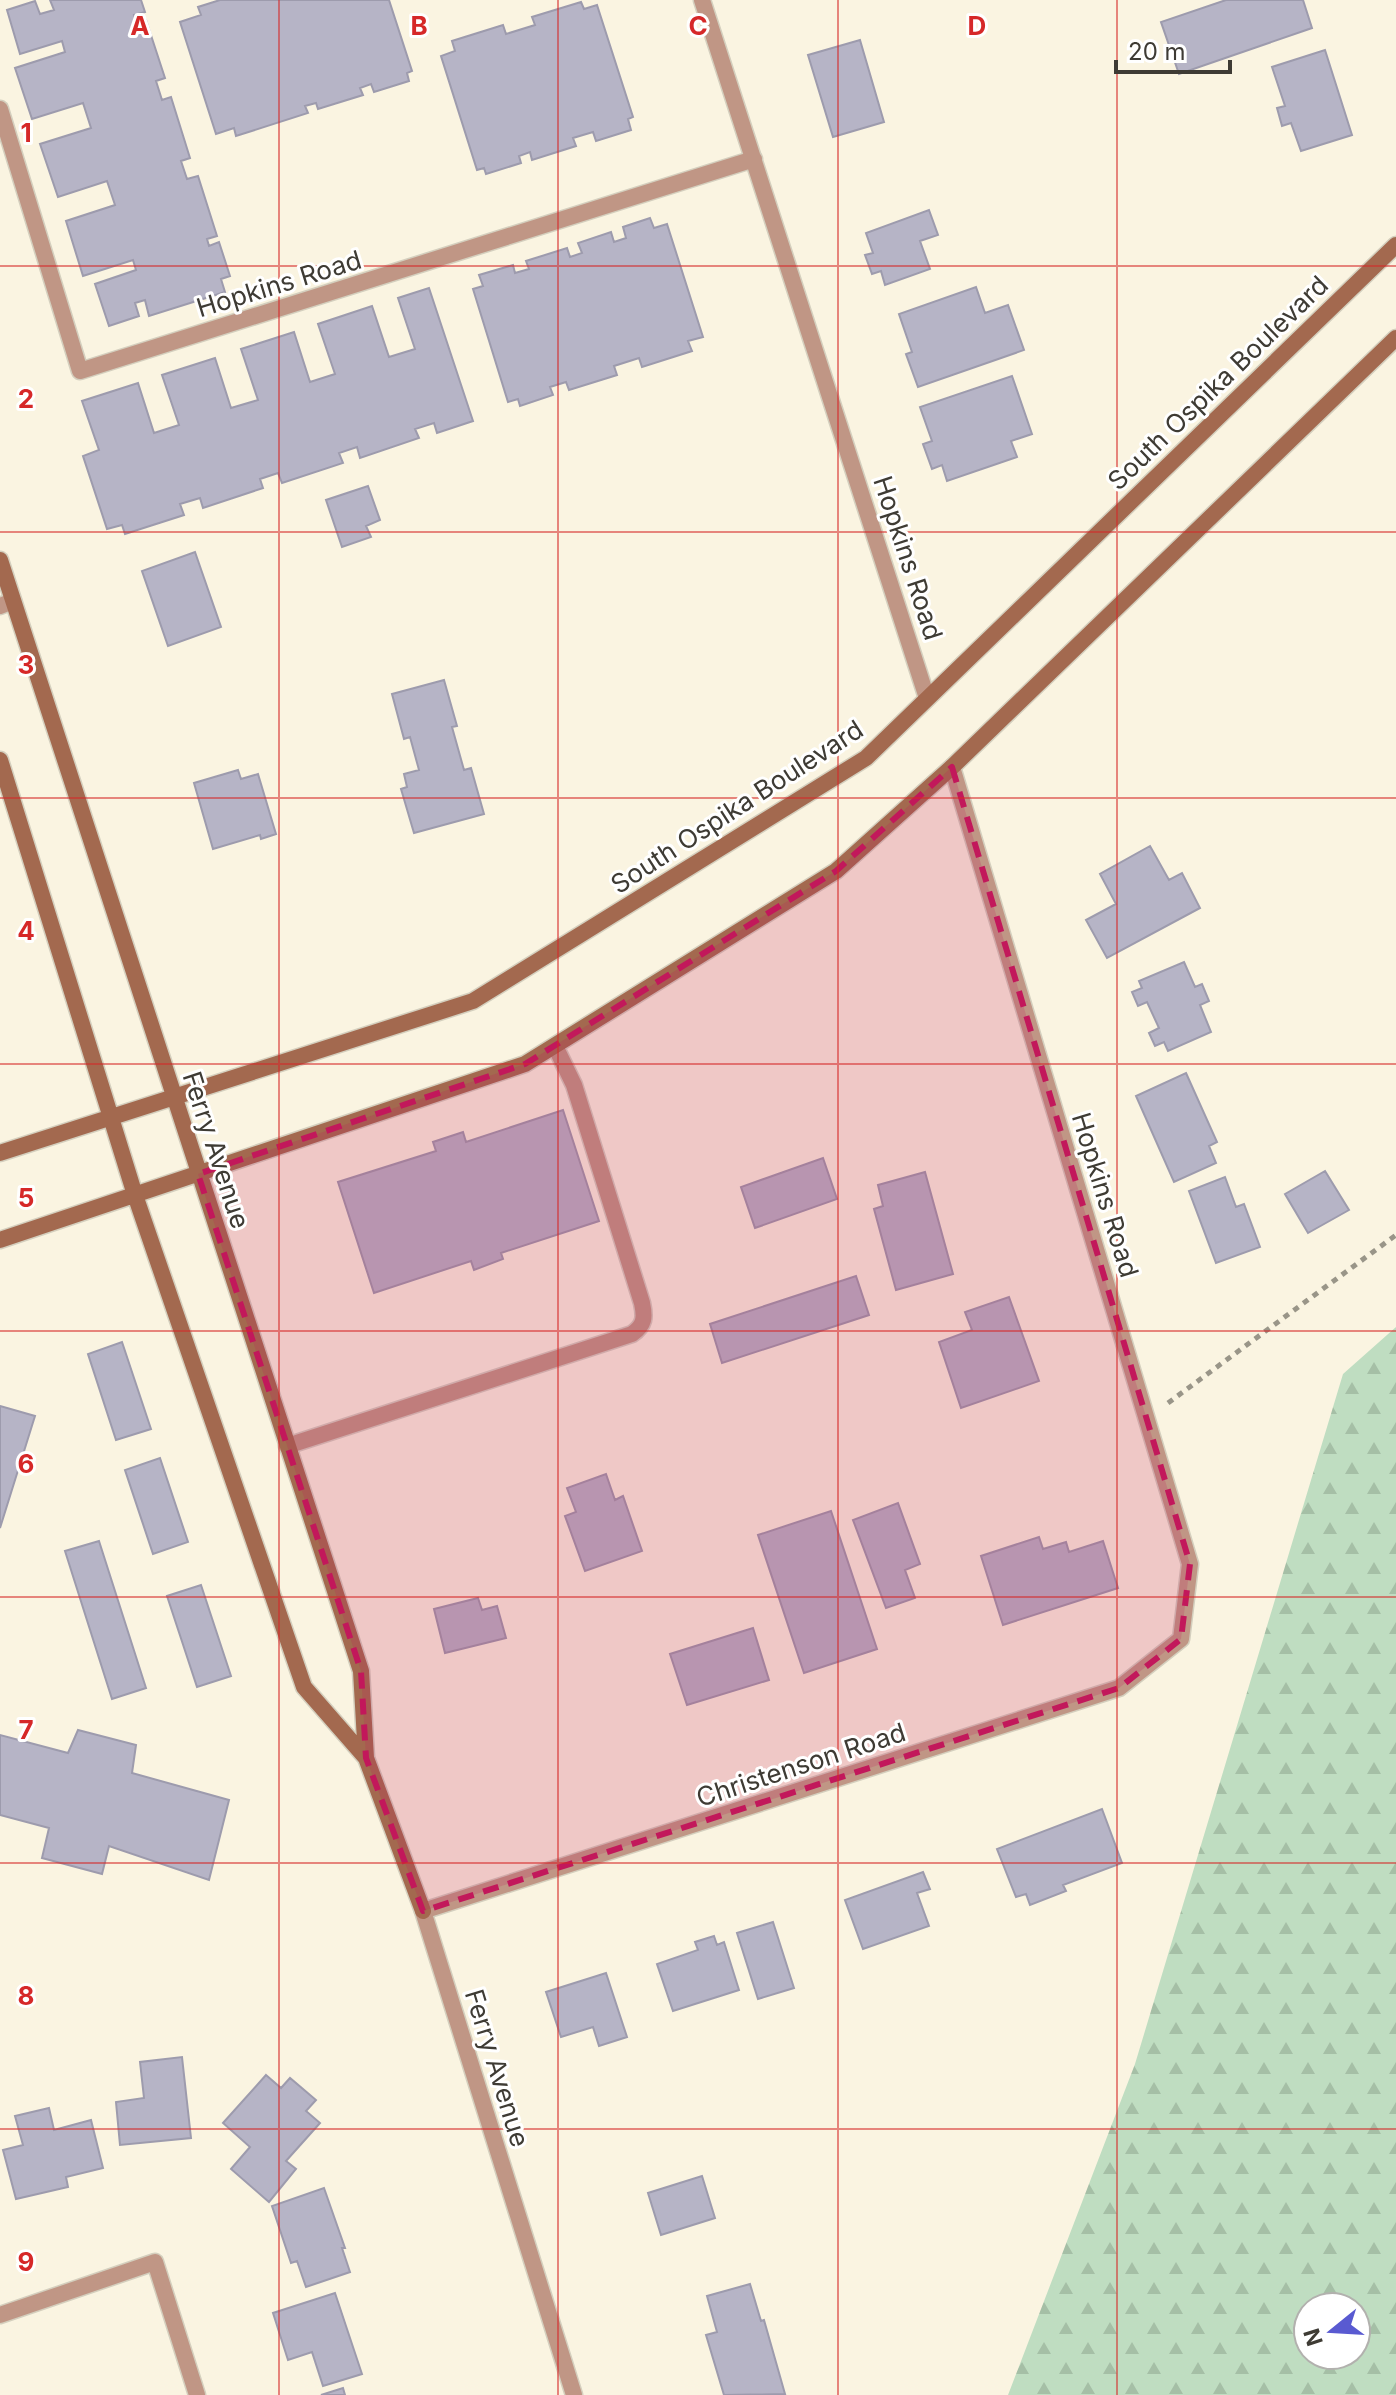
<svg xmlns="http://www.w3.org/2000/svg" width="1396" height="2395" viewBox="0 0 1396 2395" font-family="Inter,sans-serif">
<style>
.forest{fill:url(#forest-firs);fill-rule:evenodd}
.building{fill:#b6b4c6;stroke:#9d9bad;stroke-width:2}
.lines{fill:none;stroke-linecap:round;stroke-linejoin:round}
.lane-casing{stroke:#d4cfbe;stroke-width:19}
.street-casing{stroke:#d4cfbe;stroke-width:19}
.secondary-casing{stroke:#d4cfbe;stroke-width:19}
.path{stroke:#999588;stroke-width:5;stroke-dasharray:6 6;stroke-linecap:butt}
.lane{stroke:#c09685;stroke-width:16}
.street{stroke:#c09685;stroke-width:16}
.secondary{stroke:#a3694f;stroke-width:16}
.marked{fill:#c2185b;fill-opacity:0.2;stroke:#c2185b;stroke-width:6;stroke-dasharray:16 10;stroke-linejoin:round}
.grid{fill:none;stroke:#d62828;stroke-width:2;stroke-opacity:0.55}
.labels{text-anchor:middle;stroke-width:6;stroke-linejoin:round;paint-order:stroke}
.street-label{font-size:26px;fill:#3e3b34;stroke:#fff}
.grid-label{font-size:26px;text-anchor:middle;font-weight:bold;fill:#d62828;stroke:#fff;stroke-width:6;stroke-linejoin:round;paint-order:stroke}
</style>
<defs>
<pattern id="forest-firs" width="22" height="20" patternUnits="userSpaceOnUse" patternTransform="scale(2)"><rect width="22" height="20" fill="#bfddc1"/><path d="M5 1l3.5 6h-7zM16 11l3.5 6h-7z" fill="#a5bfa6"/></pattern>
</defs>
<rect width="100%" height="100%" fill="#faf4e1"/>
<path class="forest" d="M1396 1327V2395H1008L1135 2064 1343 1374ZM1308 2307H1356V2355H1308Z"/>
<path class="building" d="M50 0H141L145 12 134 15 136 23 146 20 165 78 156 81 162 100 171 97 190 158 181 161 187 179 198 176 217 236 207 239 209 246 219 242 230 276 221 279 225 292 149 316 145 300 135 303 139 316 109 326 95 284 136 270 133 260 83 276 66 221 115 205 107 181 58 197 40 144 91 128 83 103 32 119 15 68 65 52 62 41 20 54 7 10 35 1 40 14 54 10Z
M220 0H389L412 71 407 73 409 81 374 92 371 84 360 88 363 95 318 109 316 103 305 106 308 113 236 136 234 128 216 134 180 22 201 15 198 7Z
M1226 0H1303L1312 28 1179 74 1161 22Z
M581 2 584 9 597 5 633 117 628 119 631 130 596 141 593 132 573 138 576 146 532 160 530 152 519 156 521 163 486 174 484 168 477 170 441 56 455 51 452 41 503 25 506 34 535 25 532 17Z
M860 40 884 122 833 137 808 55Z
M1325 50 1352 135 1301 151 1291 123 1282 126 1277 108 1285 106 1272 67Z
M929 210 938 235 920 241 930 269 885 285 881 271 872 274 865 255 873 253 866 233Z
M650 218 654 228 667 224 703 337 688 341 692 351 642 367 639 358 614 366 617 375 569 390 566 382 550 387 553 395 520 406 518 399 508 402 473 289 483 286 479 275 513 265 515 273 529 269 526 261 567 248 570 257 582 253 578 243 611 232 614 242 626 238 623 227Z
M976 287 985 313 1008 305 1024 350 918 387 906 354 912 352 899 314Z
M429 288 473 421 437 433 434 423 415 429 419 438 360 458 357 447 339 453 343 463 282 483 278 473 260 479 263 488 203 508 200 498 180 504 184 515 125 534 122 525 107 529 83 456 99 450 82 401 138 383 154 433 179 425 162 375 215 358 231 408 258 400 241 349 294 332 310 382 335 374 318 324 372 306 389 357 415 349 398 298Z
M1012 376 1032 434 1011 441 1017 457 947 481 942 465 932 469 923 444 932 441 920 407Z
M368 486 380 520 366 526 371 537 342 547 326 500Z
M195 552 221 627 168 646 142 571Z
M444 680 457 726 452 727 464 770 471 768 484 814 414 833 401 789 407 787 404 774 419 770 410 737 404 739 392 694Z
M238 770 241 779 258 774 276 834 261 839 260 835 213 849 194 783Z
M1150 846 1169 880 1182 873 1200 908 1107 958 1086 920 1116 904 1100 874Z
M1184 962 1195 987 1202 984 1209 1001 1200 1005 1211 1032 1168 1051 1164 1042 1155 1046 1149 1033 1159 1028 1147 1002 1138 1006 1132 992 1142 988 1139 981Z
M1186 1073 1217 1142 1209 1146 1216 1163 1174 1182 1136 1096Z
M563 1110 599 1221 501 1253 503 1259 474 1270 471 1261 374 1293 338 1182 436 1151 433 1142 463 1132 466 1142Z
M823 1158 837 1199 755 1228 741 1187Z
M1325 1171 1349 1210 1308 1233 1285 1194Z
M925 1172 953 1274 896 1290 874 1209 883 1206 878 1185Z
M1225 1177 1236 1207 1244 1204 1260 1247 1216 1263 1189 1191Z
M856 1276 869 1315 722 1363 710 1324Z
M1009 1297 1039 1381 961 1408 939 1342 972 1330 965 1312Z
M122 1342 151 1429 116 1440 88 1354Z
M0 1406 35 1416 0 1528Z
M160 1458 188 1542 153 1554 125 1470Z
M606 1474 615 1500 623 1496 642 1551 585 1571 565 1516 576 1512 567 1488Z
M898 1503 920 1564 905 1570 915 1598 886 1608 853 1520Z
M831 1511 877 1649 804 1673 758 1535Z
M1039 1537 1043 1549 1066 1542 1069 1552 1103 1541 1118 1588 1003 1625 981 1556Z
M99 1541 146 1688 112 1699 65 1551Z
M201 1585 231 1676 197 1687 167 1596Z
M478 1598 482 1610 497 1606 506 1638 445 1653 434 1609Z
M753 1628 769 1680 687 1705 670 1654Z
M78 1730 136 1745 132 1773 229 1800 209 1880 109 1846 102 1874 42 1858 49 1828 0 1815V1735L68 1753Z
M1102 1809 1122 1863 1063 1885 1066 1891 1030 1905 1026 1894 1016 1897 997 1849Z
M923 1872 930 1889 917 1893 929 1926 863 1949 845 1900Z
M773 1922 794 1988 758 1999 737 1933Z
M714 1936 717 1945 724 1942 739 1990 673 2011 657 1964 698 1950 695 1942Z
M606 1973 627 2037 599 2046 593 2027 561 2037 546 1992Z
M182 2057 191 2138 120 2145 116 2102 144 2098 140 2062Z
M266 2075 281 2088 290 2078 316 2100 306 2111 320 2123 286 2161 296 2169 269 2202 231 2169 250 2147 223 2123Z
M49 2108 54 2130 91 2120 103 2168 66 2177 68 2187 16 2199 3 2150 23 2145 15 2116Z
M702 2176 715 2218 661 2235 648 2193Z
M324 2188 345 2248H342L350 2272 306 2287 297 2261 291 2263 272 2206Z
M750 2284 761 2321 764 2320 785 2394 724 2395 706 2335 717 2332 707 2296Z
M335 2293 362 2374 323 2386 312 2352 288 2360 273 2313Z
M343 2388 345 2395H321Z"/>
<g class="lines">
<g class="lane-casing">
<path id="lane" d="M287 1446 632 1334C645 1325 645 1317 642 1303L574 1085 555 1046"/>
</g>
<g class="street-casing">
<path id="street" d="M702 0 927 698
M0 109 80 371 754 159
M0 606 13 601
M0 2315 155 2262 197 2395
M574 2395 423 1911 1119 1688 1181 1639 1190 1564 952 767"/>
</g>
<g class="secondary-casing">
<path id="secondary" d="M0 560 361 1671 366 1758 423 1911
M0 760 135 1195 304 1687 366 1758
M0 1153 473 1001 866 758 1396 245
M0 1240 525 1064 836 871 952 767 1396 338"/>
</g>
<path class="path" d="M1168 1403 1396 1235"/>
<use href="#lane" class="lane"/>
<use href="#street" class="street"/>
<use href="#secondary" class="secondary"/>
</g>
<path class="marked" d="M952 767 1190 1564 1181 1639 1119 1688 423 1911 366 1758 361 1671 198 1174 525 1064 836 871Z"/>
<path class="grid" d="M279 0V2395M558 0V2395M838 0V2395M1117 0V2395M0 266H1396M0 532H1396M0 798H1396M0 1064H1396M0 1331H1396M0 1597H1396M0 1863H1396M0 2129H1396"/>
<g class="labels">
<g class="street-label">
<text transform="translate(279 284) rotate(-17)" y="9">Hopkins Road</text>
<text transform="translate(1218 383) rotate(-44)" y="9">South Ospika Boulevard</text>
<text transform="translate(908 558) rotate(72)" y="9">Hopkins Road</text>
<text transform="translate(737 807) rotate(-33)" y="9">South Ospika Boulevard</text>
<text transform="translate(216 1150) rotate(72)" y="9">Ferry Avenue</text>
<text transform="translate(1105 1195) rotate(73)" y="9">Hopkins Road</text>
<text transform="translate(801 1765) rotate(-18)" y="9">Christenson Road</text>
<text transform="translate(497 2068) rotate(73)" y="9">Ferry Avenue</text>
</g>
</g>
<g class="grid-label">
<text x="140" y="35">A</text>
<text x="419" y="35">B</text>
<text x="698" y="35">C</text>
<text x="977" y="35">D</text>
<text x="26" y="142">1</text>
<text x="26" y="408">2</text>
<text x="26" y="674">3</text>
<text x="26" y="940">4</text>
<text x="26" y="1207">5</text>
<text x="26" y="1473">6</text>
<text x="26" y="1739">7</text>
<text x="26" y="2005">8</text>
<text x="26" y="2271">9</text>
</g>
<g transform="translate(1332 2331) rotate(252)"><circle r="38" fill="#ffffff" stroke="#b2b1ae" stroke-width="2"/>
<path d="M0-6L14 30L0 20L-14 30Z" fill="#595ad1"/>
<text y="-12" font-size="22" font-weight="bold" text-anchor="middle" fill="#3e3b34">N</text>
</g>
<path d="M1116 60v12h114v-12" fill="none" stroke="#3e3b34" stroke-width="4"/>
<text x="1128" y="60" font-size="24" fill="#3e3b34" stroke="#ffffff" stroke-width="6" paint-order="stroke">20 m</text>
</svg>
